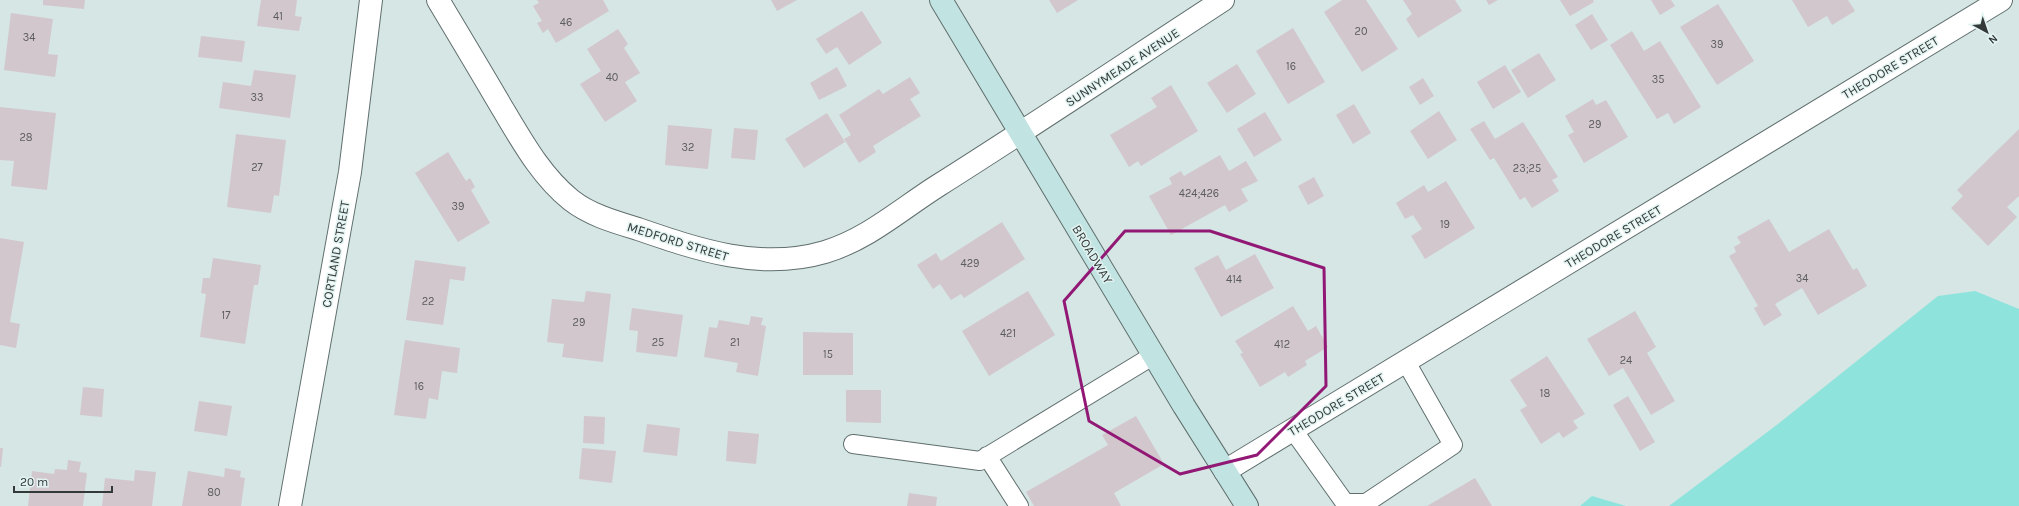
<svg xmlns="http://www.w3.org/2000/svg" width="2019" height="506" viewBox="0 0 2019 506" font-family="Karla,sans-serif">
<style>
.green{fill:#8fe3dd}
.building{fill:#d3c7ce}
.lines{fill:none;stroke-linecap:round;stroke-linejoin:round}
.service-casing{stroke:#606f6e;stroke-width:20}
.minor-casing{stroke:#606f6e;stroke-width:24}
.secondary-casing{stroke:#606f6e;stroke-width:24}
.service{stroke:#fff;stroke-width:18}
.minor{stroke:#fff;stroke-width:22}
.secondary{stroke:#c1e4e2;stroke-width:22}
.marked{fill:none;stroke:#921875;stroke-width:3;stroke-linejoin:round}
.labels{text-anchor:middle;stroke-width:3;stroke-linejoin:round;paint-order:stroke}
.number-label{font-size:11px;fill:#5a5c5e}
.street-label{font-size:13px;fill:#323938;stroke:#e2f3f1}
</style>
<rect width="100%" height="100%" fill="#d5e6e4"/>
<path class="green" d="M1975 291 2019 309V506H1669L1778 424 1938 296Z
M1592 496 1626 506H1580Z"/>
<path class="building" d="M43 0H85L84 9 43 5Z
M261 0H297L295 16 302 17 299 31 257 26Z
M537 0H603L609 11 556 43 548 29 543 33 537 23 542 21 533 6 539 3Z
M771 0H797L777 11Z
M1049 0H1078L1057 13Z
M1342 0H1366L1398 49 1362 72 1324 12Z
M1403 0H1455L1462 11 1418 38 1406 19 1412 14Z
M1486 0H1498L1489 5Z
M1560 0H1593L1594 2 1570 16Z
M1651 0H1671L1675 6 1660 15Z
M1792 0H1848L1855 11 1832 25 1827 16 1808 27Z
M1718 4 1754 61 1717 85 1680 27Z
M862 11 882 43 849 65 837 47 826 54 816 39Z
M11 13 53 19 48 54 58 55 55 77 4 70Z
M1592 14 1608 40 1591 50 1575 25Z
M1293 28 1325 82 1288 104 1256 51Z
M618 29 628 44 624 48 640 73 625 82 637 101 605 122 580 84 601 71 587 49Z
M1632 31 1644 51 1660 41 1701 107 1674 124 1668 113 1657 119 1610 45Z
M201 36 245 41 242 62 198 57Z
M1539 53 1556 80 1528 98 1511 70Z
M1237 64 1256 94 1227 113 1207 83Z
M1505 65 1521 92 1493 109 1477 82Z
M837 67 847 86 819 100 810 83Z
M254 70 296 75 290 118 219 108 223 82 251 86Z
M910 77 920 93 910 99 921 116 873 146 876 152 859 163 844 139 851 135 839 115 879 89 883 94Z
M1423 78 1434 96 1420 105 1409 87Z
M1171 85 1198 131 1141 166 1138 161 1129 167 1110 135 1157 107 1151 98Z
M1593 99 1596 105 1606 100 1628 137 1584 163 1568 135 1574 132 1565 116Z
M1354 104 1371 133 1353 144 1336 115Z
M0 107 56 113 47 190 11 186 14 161 0 160Z
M1439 111 1457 140 1428 159 1410 131Z
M1265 112 1282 140 1254 157 1237 129Z
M827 113 845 142 804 168 785 139Z
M1484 121 1495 139 1523 122 1558 177 1552 180 1559 191 1532 208 1525 197 1520 200 1494 158 1490 160 1470 129Z
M668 125 712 129 708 169 665 165Z
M734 128 758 130 755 160 731 158Z
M2019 129V196L2007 207 2017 217 1988 246 1951 208 1963 196 1957 190Z
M236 134 286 140 279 196 274 195 271 213 227 207Z
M448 152 466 181 470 178 475 187 471 190 490 223 458 242 415 173Z
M1220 155 1229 171 1246 161 1258 181 1241 189 1248 201 1229 212 1225 205 1171 235 1149 196 1172 184 1169 178 1181 171 1184 176Z
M1314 177 1324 196 1308 205 1298 186Z
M1446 181 1475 228 1425 259 1411 236 1422 229 1413 215 1405 219 1396 203 1424 185 1428 192Z
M1769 219 1789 252 1829 229 1853 270 1857 268 1867 286 1818 315 1802 288 1775 304 1782 315 1764 326 1754 308 1758 306 1729 256 1736 252 1734 247 1741 243 1737 237Z
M1002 222 1025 259 964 298 961 294 951 300 940 284 933 289 917 265 936 253 941 261Z
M0 238 24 242 10 322 20 324 16 348 0 345Z
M1255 254 1274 288 1221 317 1194 268 1218 255 1226 270Z
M213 258 261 265 258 285H254L245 344 200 337 206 294 201 293 203 278H210Z
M415 260 466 267 464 281 450 279 443 325 406 320Z
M586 291 611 294 603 362 562 357 564 344 547 342 552 299 584 302Z
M1028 291 1055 335 989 376 962 331Z
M1293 306 1308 331 1316 326 1328 347 1305 361 1307 365 1288 377 1285 372 1260 387 1240 354 1243 353 1235 341Z
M632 308 683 315 677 357 636 352 638 331 629 330Z
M1635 311 1656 347 1647 353 1675 401 1651 415 1623 368 1609 376 1587 339Z
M751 316 763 318 761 325 766 326 758 376 736 372 738 363 704 357 709 327 717 328 719 320 749 325Z
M803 332 853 333V375H803Z
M405 340 460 348 457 373 442 371 438 400 429 398 426 419 394 415Z
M1547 356 1585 414 1573 421 1578 428 1563 438 1559 432 1541 444 1520 410 1527 406 1510 380Z
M83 387 104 389 102 417 80 415Z
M846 390H881V423L846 422Z
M1628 396 1655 442 1640 451 1613 405Z
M199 401 232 406 227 436 194 431Z
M584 416 605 417 604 444 583 443Z
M1136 416 1164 464 1114 493 1121 506H1034L1026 492 1108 445 1102 435Z
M647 424 680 428 677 456 643 452Z
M728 431 759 434 756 464 726 461Z
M0 448H3L1 467H0Z
M582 448 616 451 612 483 579 479Z
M68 460 81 462 79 472 87 473 83 506H28L32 471 54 474 55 469 67 470Z
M225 468 241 471 240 477 245 478 241 506H182L188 471 224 477Z
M135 470 156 472 152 506H102L105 478 134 481Z
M1475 478 1492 506H1427Z
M909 493 937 497 936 506H907Z"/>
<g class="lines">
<g class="service-casing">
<path id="service" d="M1293 430 1345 503H1366L1453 445 1406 362
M853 444 980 461 1154 355
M987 456 1019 506"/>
</g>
<g class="minor-casing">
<path id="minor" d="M438 0C459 35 480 70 501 106 521 139 540 175 571 200 590 215 615 222 638 229 699 250 760 271 825 252 868 239 901 209 939 185 1034 125 1128 62 1223 0
M1225 471 2001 0
M290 506 350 172 371 0"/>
</g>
<g class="secondary-casing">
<path id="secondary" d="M941 0 1184 406 1247 506"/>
</g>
<use href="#service" class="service"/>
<use href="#minor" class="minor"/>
<use href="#secondary" class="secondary"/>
</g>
<path class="marked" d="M1125 231H1210L1324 268 1326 386 1257 455 1180 474 1089 421 1064 301Z"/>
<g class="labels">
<g class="number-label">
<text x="278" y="20">41</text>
<text x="566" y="26">46</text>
<text x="1361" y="35">20</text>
<text x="29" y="41">34</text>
<text x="1717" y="48">39</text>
<text x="1291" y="70">16</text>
<text x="612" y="81">40</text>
<text x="1658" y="83">35</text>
<text x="257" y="101">33</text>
<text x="1595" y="128">29</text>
<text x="26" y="141">28</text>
<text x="688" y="151">32</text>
<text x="257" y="171">27</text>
<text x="1527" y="172">23;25</text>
<text x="1199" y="197">424;426</text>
<text x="458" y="210">39</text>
<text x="1445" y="228">19</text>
<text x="970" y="267">429</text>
<text x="1802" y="282">34</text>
<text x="1234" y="283">414</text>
<text x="428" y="305">22</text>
<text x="226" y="319">17</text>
<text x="579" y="326">29</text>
<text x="1008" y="337">421</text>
<text x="658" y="346">25</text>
<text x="735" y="346">21</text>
<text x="1282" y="348">412</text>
<text x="828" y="358">15</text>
<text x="1626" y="364">24</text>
<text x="419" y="390">16</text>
<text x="1545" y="397">18</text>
<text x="214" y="496">80</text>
</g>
<g class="street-label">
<text transform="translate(1122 67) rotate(-33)" y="5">SUNNYMEADE AVENUE</text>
<text transform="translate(1890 67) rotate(-31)" y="5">THEODORE STREET</text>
<text transform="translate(1613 236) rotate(-31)" y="5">THEODORE STREET</text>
<text transform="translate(678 241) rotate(17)" y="5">MEDFORD STREET</text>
<text transform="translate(335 254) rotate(-80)" y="5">CORTLAND STREET</text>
<text transform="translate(1093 254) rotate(59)" y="5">BROADWAY</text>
<text transform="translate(1336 404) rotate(-31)" y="5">THEODORE STREET</text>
</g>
</g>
<g transform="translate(1987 32) rotate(140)" stroke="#e2f3f1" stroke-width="3" paint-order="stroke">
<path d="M0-3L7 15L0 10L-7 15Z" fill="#323938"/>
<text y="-6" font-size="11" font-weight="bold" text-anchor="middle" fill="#323938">N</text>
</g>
<path d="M14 486v6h98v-6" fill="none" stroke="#323938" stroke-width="2"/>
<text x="20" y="486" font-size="12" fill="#323938" stroke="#e2f3f1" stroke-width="3" paint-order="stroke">20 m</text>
</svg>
